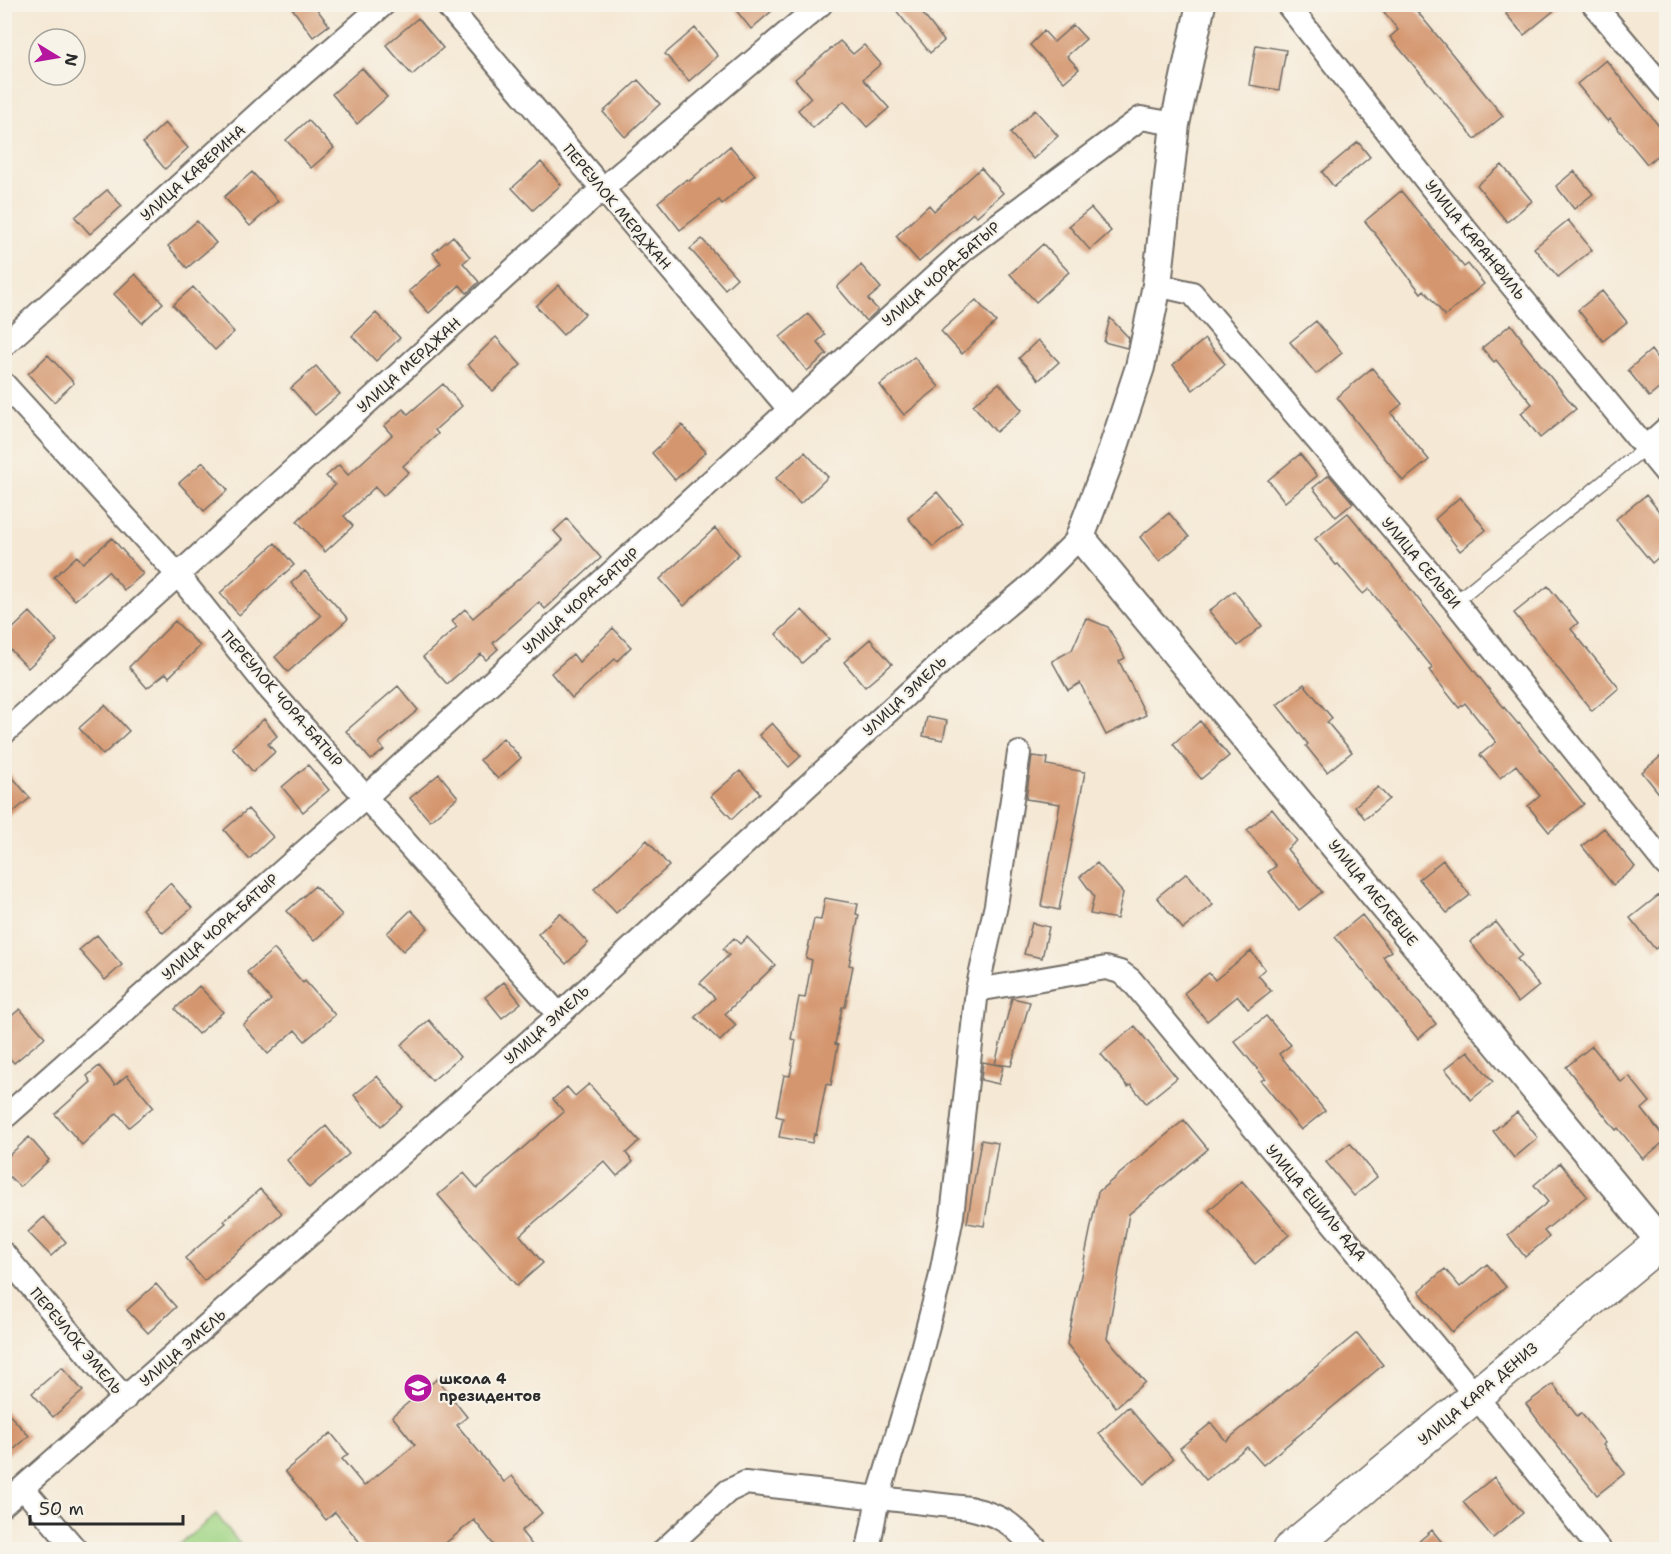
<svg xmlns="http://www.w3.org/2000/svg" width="1671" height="1554" viewBox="0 0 1671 1554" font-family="'Shantell Sans',sans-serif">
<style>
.green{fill:#a0d585;stroke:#668058;stroke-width:1.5}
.building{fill:#d4966e}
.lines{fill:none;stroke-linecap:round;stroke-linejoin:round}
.service-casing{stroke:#726d66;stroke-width:15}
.minor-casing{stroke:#726d66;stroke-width:26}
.tertiary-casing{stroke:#726d66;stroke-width:32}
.secondary-casing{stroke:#726d66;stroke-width:36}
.service{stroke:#fff;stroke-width:12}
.minor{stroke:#fff;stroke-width:22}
.tertiary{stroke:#fff;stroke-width:28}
.secondary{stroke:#fff;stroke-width:33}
.labels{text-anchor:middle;stroke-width:4.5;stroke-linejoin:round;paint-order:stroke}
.street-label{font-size:15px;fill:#2b2b2b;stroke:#f7f3e8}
.poi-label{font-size:15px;font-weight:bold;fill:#2b2b2b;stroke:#f7f3e8;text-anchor:start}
</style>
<rect width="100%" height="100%" fill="#f7f3e8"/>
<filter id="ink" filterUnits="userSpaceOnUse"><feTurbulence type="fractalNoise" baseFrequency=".0167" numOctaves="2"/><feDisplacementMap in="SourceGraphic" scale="12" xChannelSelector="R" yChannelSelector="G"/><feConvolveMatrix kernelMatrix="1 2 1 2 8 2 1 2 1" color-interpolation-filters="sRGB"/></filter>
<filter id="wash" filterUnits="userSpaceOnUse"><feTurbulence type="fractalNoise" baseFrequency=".008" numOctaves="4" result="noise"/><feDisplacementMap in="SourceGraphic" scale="24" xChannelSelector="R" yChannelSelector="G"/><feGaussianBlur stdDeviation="1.35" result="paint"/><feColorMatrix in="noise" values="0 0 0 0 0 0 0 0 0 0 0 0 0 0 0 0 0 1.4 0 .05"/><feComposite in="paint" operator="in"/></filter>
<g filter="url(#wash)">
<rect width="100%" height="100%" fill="#f5e8d4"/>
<path class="green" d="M216 1514 244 1549H173L216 1515Z"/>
<g id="blocks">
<path class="building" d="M289 4H313L329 25 313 37Z
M731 4H780L751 29Z
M891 4H915L944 41 930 53Z
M1378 4H1411L1503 116 1475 139 1390 37 1398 30Z
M1518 4H1562L1524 35 1506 14Z
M418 18 443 48 412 75 386 45Z
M1073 25 1086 39 1067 56 1079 69 1064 82 1030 45 1044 31 1054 42Z
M695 28 718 56 689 81 665 54Z
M840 41 853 54 864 45 881 64 863 79 889 108 867 127 844 101 813 128 798 110 811 98 795 79Z
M1256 45 1286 50 1279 90 1249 85Z
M1606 60 1666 135V148L1647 164 1610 119 1608 122 1577 84Z
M362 68 387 97 357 124 332 94Z
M638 80 660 104 625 137 603 112Z
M1035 110 1058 136 1033 159 1010 133Z
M308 120 334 148 311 168 286 140Z
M165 123 188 148 165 169 143 143Z
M1358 142 1370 157 1334 187 1322 172Z
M730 146 755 175 722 204 719 200 680 230 658 202 687 179 689 181Z
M541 162 561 185 533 210 512 188Z
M1502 165 1532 201 1507 222 1477 185Z
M981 168 1003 193 977 216 973 213 919 262 896 236 929 205 934 211Z
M1574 171 1593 194 1574 209 1556 186Z
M252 172 278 201 250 226 224 197Z
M107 190 122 206 90 234 75 217Z
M1401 191 1464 267 1468 264 1484 284 1445 316 1424 290 1421 293 1365 221Z
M1091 208 1111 231 1090 250 1069 226Z
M1568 220 1592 250 1558 277 1534 248Z
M197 221 216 243 187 268 168 246Z
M453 236 470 257 463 263 479 282 467 293 460 285 429 313 409 291 441 263 433 253Z
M702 239 737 278 725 289 690 249Z
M1043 244 1069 272 1036 302 1010 274Z
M861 265 881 288 868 299 878 310 866 321 837 287Z
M135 274 163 303 142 323 114 294Z
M559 285 585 314 563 335 536 306Z
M193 287 234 332 215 350 173 305Z
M1602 291 1627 322 1603 341 1578 310Z
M976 300 996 322 962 354 941 331Z
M376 313 400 338 376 361 352 336Z
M808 314 825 335 817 342 827 354 807 371 780 337Z
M1110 318 1129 338 1127 348 1104 342Z
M1316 321 1342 353 1316 374 1290 342Z
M1511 324 1522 339 1521 340 1576 409 1540 438 1521 413 1532 404 1496 360 1494 362 1482 348Z
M496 337 521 365 493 391 468 364Z
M1205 339 1225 364 1193 390 1173 365Z
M1038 340 1059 362 1039 380 1019 358Z
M1651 350 1666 370V383L1649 397 1628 370Z
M48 355 74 383 54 402 28 374Z
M914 357 939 387 904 415 880 385Z
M316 366 340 394 315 415 291 388Z
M1372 368 1402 404 1391 413 1429 460 1403 481 1337 397Z
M999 383 1022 410 996 432 973 405Z
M443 384 462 406 435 430 438 434 403 466 409 472 383 496 375 487 344 516 353 526 325 552 297 521 335 485 326 476 339 465 348 475 392 435 384 426 403 409 408 414Z
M682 425 706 452 675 480 652 453Z
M805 452 828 477 800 504 776 478Z
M1300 454 1317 476 1285 502 1268 480Z
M203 462 228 490 204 511 179 483Z
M1329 475 1353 503 1336 517 1313 488Z
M937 492 962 522 933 547 908 518Z
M1646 495 1666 520V551L1652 563 1616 519Z
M1460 497 1486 530 1460 551 1435 519Z
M1169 513 1189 537 1159 561 1140 537Z
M1348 513 1394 568 1491 692 1518 724 1519 723 1584 804 1549 832 1528 806 1540 796 1516 765 1500 778 1480 755 1496 742 1465 703 1459 708 1429 670 1433 668 1369 589 1363 594 1338 564 1336 565 1315 539Z
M567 519 601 558 545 609 539 602 493 643 498 649 486 660 481 654 447 684 423 657 457 627 452 621 465 609 473 618 563 541 554 531Z
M715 528 739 554 684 606 660 579Z
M112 538 143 574 124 590 108 571 75 600 54 577 77 556 83 563Z
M275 543 294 565 239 615 220 593Z
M305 571 348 619 288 672 275 657 321 616 291 583Z
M1548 586 1578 623 1571 629 1619 688 1592 711 1514 613Z
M1234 591 1262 626 1238 646 1209 611Z
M802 610 829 639 802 663 776 634Z
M30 612 57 641 28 668 4 643V637Z
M1086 618 1108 627 1125 658 1119 661 1146 715 1106 735 1080 683 1068 690 1052 661 1072 650Z
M175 621 200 646 169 677 166 673 147 688 129 667Z
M613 628 631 647 617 661 615 659 572 698 551 673 573 654 579 662Z
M870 639 892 664 865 687 844 662Z
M1304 684 1332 718 1327 722 1352 752 1327 772 1306 746 1308 744 1277 705Z
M398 686 418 710 379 743 384 750 371 760 346 731Z
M105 705 129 731 103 755 79 728Z
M927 717 947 721 943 740 923 736Z
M264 719 277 736 268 744 275 752 253 772 232 747Z
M1200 721 1229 756 1201 779 1173 744Z
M772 723 801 756 789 767 759 735Z
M503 738 521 758 498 779 480 760Z
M1666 752V802L1642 772Z
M1032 756 1048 758 1047 765 1085 772 1059 910 1041 906 1060 804 1026 799Z
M308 765 329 790 303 812 282 787Z
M4 767 30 798 4 820Z
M740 771 760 793 732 819 711 796Z
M439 774 458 797 430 821 410 798Z
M1378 787 1389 799 1365 819 1355 806Z
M248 809 273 837 249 859 224 830Z
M1272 809 1297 841 1287 849 1322 892 1299 910 1268 872 1276 866 1247 830Z
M1604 828 1635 867 1613 885 1582 846Z
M647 840 669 866 616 913 594 889Z
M1443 860 1470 895 1447 913 1419 879Z
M1097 863 1123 893 1117 919 1090 914 1094 896 1080 877Z
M1187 873 1213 905 1183 929 1157 897Z
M170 883 192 908 163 933 142 909Z
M315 886 342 915 314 941 287 911Z
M1659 895 1666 904V940L1655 949 1630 918Z
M825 898 858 904 856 914 859 915 849 965 853 966 845 1007H842L835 1044 838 1045 831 1085 826 1084 816 1135 814 1134 812 1143 779 1137 783 1118 776 1116 784 1075 790 1076 796 1040 791 1039 799 997 805 998 812 960 806 958 814 919 821 920Z
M411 910 428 928 403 951 387 933Z
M560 913 588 943 566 964 538 934Z
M1362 915 1391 951 1383 957 1436 1024 1418 1039 1335 937Z
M1496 922 1522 955 1517 959 1539 986 1518 1003 1470 942Z
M1032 923 1049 927 1042 958 1024 954Z
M97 935 122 965 105 980 79 950Z
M747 937 775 965 725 1014 736 1025 720 1041 695 1017 715 998 700 983 729 955 723 949 734 938 740 944Z
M274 949 303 983 305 981 335 1015 305 1041 295 1030 268 1054 243 1025 271 1000 247 972Z
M1251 951 1265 969 1258 975 1271 991 1248 1009 1238 996 1207 1021 1184 993 1209 973 1215 980Z
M504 982 521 1003 502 1018 485 997Z
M199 986 223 1012 198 1034 175 1009Z
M1012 998 1030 1002 1011 1066 995 1064Z
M20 1009 45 1037 14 1063 4 1052V1022Z
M1266 1016 1291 1045 1279 1054 1325 1111 1301 1130 1261 1081 1265 1078 1234 1041Z
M429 1020 460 1057 432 1081 401 1045Z
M1135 1026 1177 1078 1146 1103 1131 1085 1128 1087 1101 1054Z
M1592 1046 1621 1082 1629 1076 1650 1102 1642 1109 1666 1140 1643 1159 1618 1128 1616 1130 1566 1067Z
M1468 1051 1493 1082 1471 1100 1445 1069Z
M983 1062 1003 1066 999 1084 981 1080Z
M99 1066 115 1085 127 1075 153 1107 129 1127 117 1113 82 1145 55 1114 91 1082 87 1076Z
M377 1076 403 1107 381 1126 354 1095Z
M589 1084 639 1141 626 1153 633 1162 617 1176 604 1161 520 1235 543 1263 517 1286 438 1195 464 1173 477 1188 564 1112 553 1099 567 1087 575 1096Z
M1517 1112 1538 1138 1514 1158 1493 1131Z
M1184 1120 1208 1149 1129 1214 1107 1338 1145 1382 1116 1407 1067 1344 1098 1192Z
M326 1126 349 1154 309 1188 287 1160Z
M29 1137 49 1160 20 1187 4 1171V1160Z
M981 1140 998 1143 984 1226 967 1223Z
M1350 1143 1377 1177 1354 1196 1326 1162Z
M1560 1163 1587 1196 1544 1231 1549 1237 1525 1257 1508 1235 1548 1202 1534 1185Z
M1242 1181 1289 1235 1255 1264 1209 1210Z
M260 1189 282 1213 204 1281 185 1258 226 1223 224 1221Z
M44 1217 66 1242 51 1256 28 1232Z
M1487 1264 1506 1287 1452 1332 1419 1291 1445 1269 1460 1287Z
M156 1284 176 1307 148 1333 127 1310Z
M1357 1333 1383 1365 1263 1465 1247 1447 1206 1480 1180 1448 1211 1423 1226 1441Z
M62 1367 83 1391 53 1417 32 1393Z
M437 1379 467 1417 457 1425 504 1482 512 1476 542 1513 521 1531 536 1550H498L474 1520 437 1550H366L335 1512 326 1520 285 1471 331 1433 348 1454 342 1459 364 1486 415 1445 392 1416Z
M1553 1384 1577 1416 1581 1413 1605 1443 1603 1445 1625 1473 1597 1495 1551 1438 1526 1404Z
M1128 1407 1173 1459 1144 1484 1099 1433Z
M4 1409 29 1436 4 1458Z
M1494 1477 1523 1513 1493 1538 1463 1502Z
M1432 1530 1448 1550H1409Z"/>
</g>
</g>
<g filter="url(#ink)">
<use href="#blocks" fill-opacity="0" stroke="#726d66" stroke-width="1.5"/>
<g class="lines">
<g class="service-casing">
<path id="service" d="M1455 602 1646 447"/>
</g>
<g class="minor-casing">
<path id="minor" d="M446 4 789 409
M1287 4 1443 202 1666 473
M1593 4 1666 90
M1157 285 1192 293 1455 602 1666 865
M4 345 271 102 384 4
M4 384 179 576 265 684 559 1015
M1646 447 1666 429
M4 733 601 190 821 4
M977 990 1106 968 1120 972 1131 980 1452 1367 1600 1550
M4 1118 366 797 965 249 1141 118 1175 124
M4 1254 125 1399
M23 1488 76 1550
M4 1504 559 1015 969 637 1037 580 1080 537
M664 1550 728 1491 745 1483 969 1508C1004 1516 1012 1524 1037 1550
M868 1550 878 1498 917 1368 940 1279 952 1216 977 990 996 905 1019 753"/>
</g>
<g class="tertiary-casing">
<path id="tertiary" d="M1201 4 1175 124 1157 285 1140 367 1110 458 1080 537 1661 1242"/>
</g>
<g class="secondary-casing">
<path id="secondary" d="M1289 1550 1666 1238"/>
</g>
<use href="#service" class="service"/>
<use href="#minor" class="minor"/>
<use href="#tertiary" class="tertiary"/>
<use href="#secondary" class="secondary"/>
</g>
</g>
<defs>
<g id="school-disc" transform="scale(1.5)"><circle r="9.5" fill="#b5179e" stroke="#f7f3e8"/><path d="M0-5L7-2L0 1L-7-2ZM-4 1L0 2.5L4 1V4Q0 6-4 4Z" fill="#fff"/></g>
</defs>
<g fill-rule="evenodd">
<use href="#school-disc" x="418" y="1388"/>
</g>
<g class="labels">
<g class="street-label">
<text transform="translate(193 173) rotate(-42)" y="5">УЛИЦА КАВЕРИНА</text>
<text transform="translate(617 207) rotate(50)" y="5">ПЕРЕУЛОК МЕРДЖАН</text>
<text transform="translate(1475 240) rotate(51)" y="5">УЛИЦА КАРАНФИЛЬ</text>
<text transform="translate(941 274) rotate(-41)" y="5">УЛИЦА ЧОРА-БАТЫР</text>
<text transform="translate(409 365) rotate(-42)" y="5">УЛИЦА МЕРДЖАН</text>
<text transform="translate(1421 563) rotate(50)" y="5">УЛИЦА СЕЛЬБИ</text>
<text transform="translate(581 601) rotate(-42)" y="5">УЛИЦА ЧОРА-БАТЫР</text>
<text transform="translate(905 696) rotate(-43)" y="5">УЛИЦА ЭМЕЛЬ</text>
<text transform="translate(282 699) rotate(49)" y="5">ПЕРЕУЛОК ЧОРА-БАТЫР</text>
<text transform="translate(1373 893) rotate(51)" y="5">УЛИЦА МЕЛЕВШЕ</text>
<text transform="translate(220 927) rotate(-42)" y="5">УЛИЦА ЧОРА-БАТЫР</text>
<text transform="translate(547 1025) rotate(-42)" y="5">УЛИЦА ЭМЕЛЬ</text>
<text transform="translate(1316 1203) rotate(50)" y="5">УЛИЦА ЕШИЛЬ АДА</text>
<text transform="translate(76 1341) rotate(50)" y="5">ПЕРЕУЛОК ЭМЕЛЬ</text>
<text transform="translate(183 1348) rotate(-41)" y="5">УЛИЦА ЭМЕЛЬ</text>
<text transform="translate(1478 1394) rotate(-40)" y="5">УЛИЦА КАРА ДЕНИЗ</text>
</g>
<g class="poi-label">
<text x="439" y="1384">школа 4<tspan x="439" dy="17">президентов</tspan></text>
</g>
</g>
<rect width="1671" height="1554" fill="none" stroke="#f7f3e8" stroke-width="24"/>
<g transform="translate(57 57) rotate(101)"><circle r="28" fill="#f7f3e8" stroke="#a5a39c" stroke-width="1.5"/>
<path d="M0-4.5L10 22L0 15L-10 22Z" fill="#b5179e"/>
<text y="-9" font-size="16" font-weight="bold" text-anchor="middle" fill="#2b2b2b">N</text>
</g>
<path d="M30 1515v9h153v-9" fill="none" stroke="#2b2b2b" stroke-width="3"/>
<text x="39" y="1515" font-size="18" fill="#2b2b2b" stroke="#f7f3e8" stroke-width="4.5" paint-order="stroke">50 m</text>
</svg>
